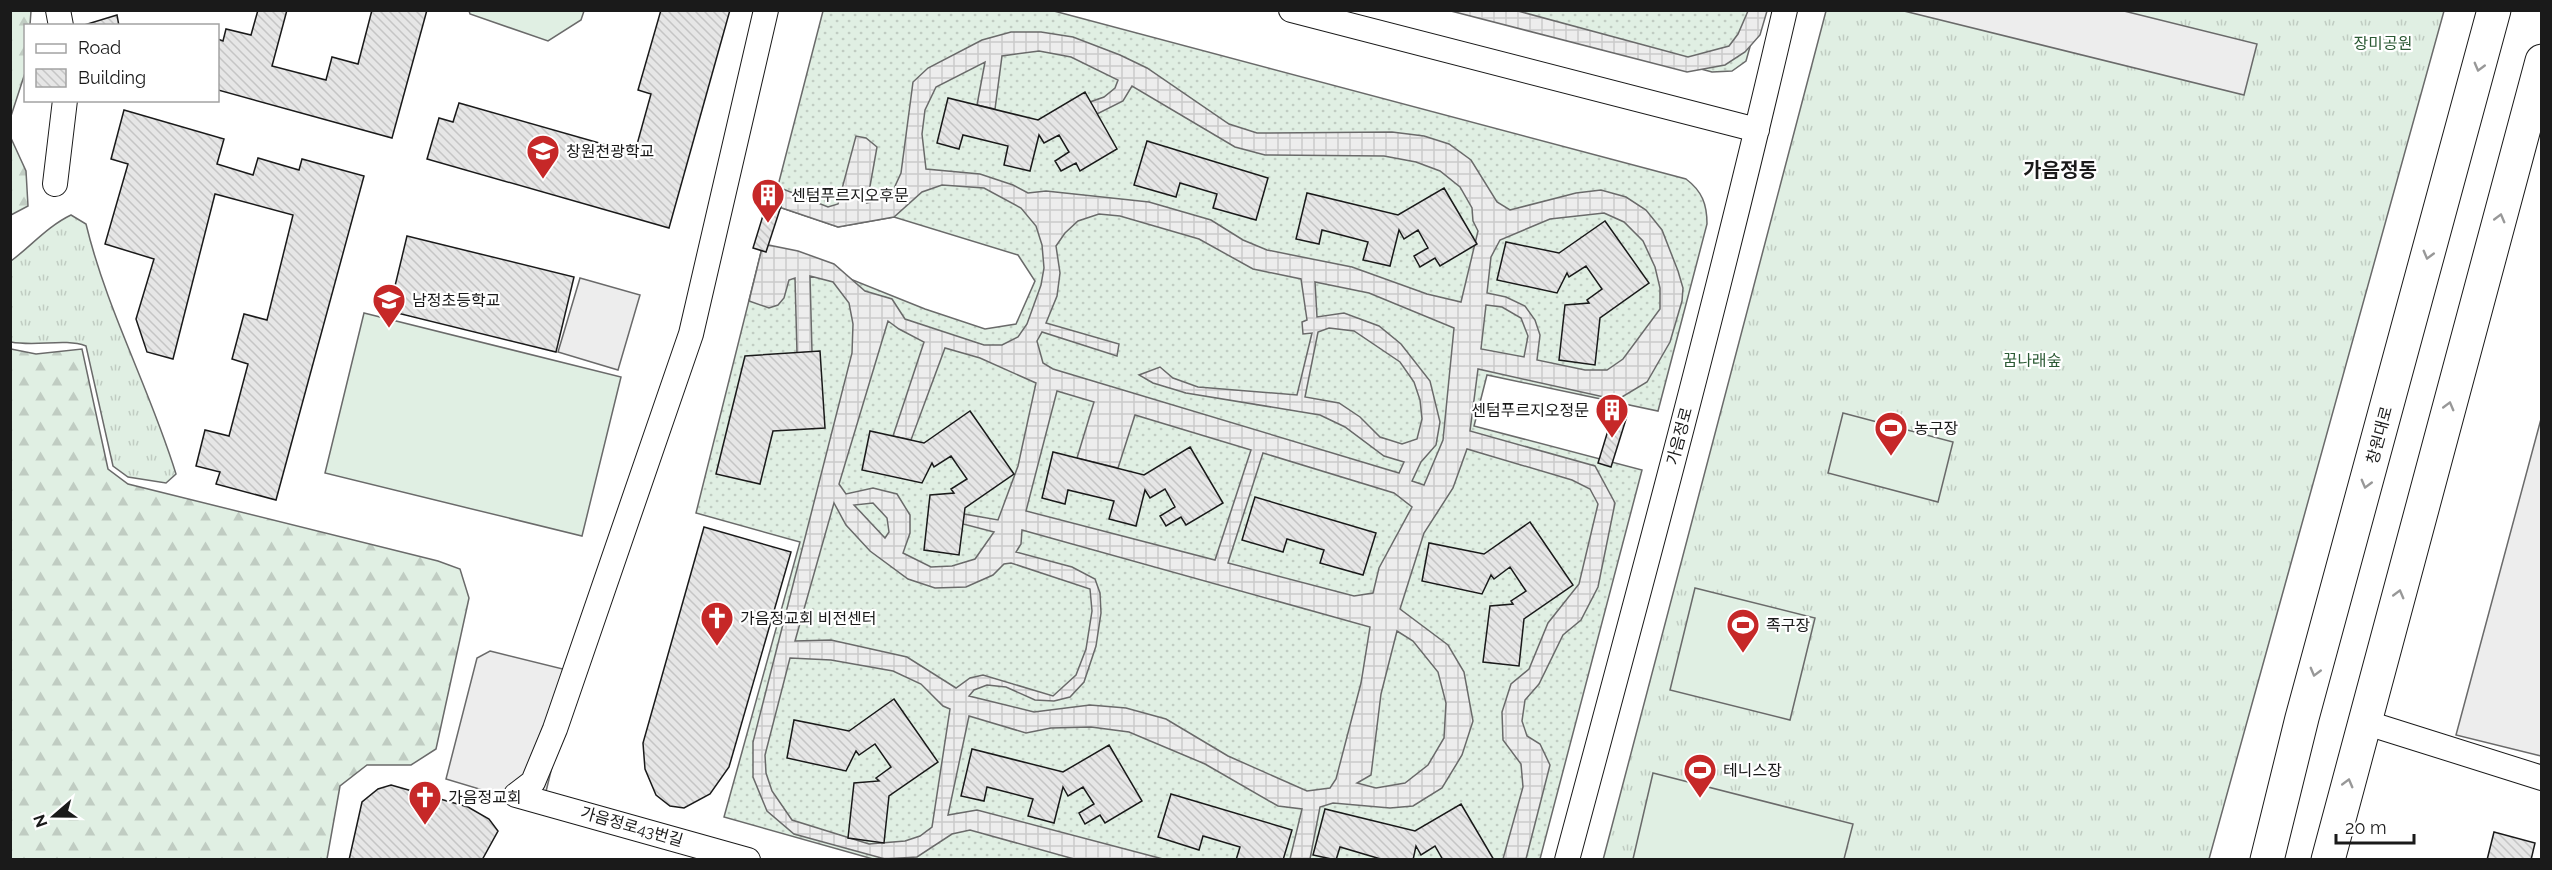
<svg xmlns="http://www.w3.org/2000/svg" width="2552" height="870" viewBox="0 0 2552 870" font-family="Raleway,'Noto Sans KR',sans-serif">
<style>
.grass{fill:url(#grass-tufts);stroke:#6a6a6a;stroke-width:1.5}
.forest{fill:url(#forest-firs);stroke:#6a6a6a;stroke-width:1.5}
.garden{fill:url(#garden-dots);stroke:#6a6a6a;stroke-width:1.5}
.pitch{fill:#e0efe3;stroke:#6a6a6a;stroke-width:1.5}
.parking{fill:#ededed;stroke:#6a6a6a;stroke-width:1.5}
.plaza{fill:url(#plaza-grid);stroke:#6a6a6a;stroke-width:1.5;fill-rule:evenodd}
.building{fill:url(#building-back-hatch);stroke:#1a1a1a;stroke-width:1.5}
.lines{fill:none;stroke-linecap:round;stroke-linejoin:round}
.street-casing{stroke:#1a1a1a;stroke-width:26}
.primary-casing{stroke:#1a1a1a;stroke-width:35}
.street{stroke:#fff;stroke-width:24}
.primary{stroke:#fff;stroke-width:33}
.oneway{stroke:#989898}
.labels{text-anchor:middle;stroke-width:4.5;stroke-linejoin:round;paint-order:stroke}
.park-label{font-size:16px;fill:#2b5a34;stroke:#fff}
.poi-label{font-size:16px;fill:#1a1a1a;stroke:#fff;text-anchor:start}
.street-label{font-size:16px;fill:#1a1a1a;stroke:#fff}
.quarter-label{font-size:20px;font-weight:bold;fill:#1a1a1a;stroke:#fff}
</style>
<defs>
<pattern id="grass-tufts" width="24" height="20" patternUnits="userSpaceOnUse" patternTransform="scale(1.5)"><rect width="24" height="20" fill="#e0efe3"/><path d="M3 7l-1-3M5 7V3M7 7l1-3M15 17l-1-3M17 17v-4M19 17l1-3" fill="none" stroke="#c0ccc2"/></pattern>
<pattern id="forest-firs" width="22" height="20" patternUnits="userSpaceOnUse" patternTransform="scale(1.5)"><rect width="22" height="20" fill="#e0efe3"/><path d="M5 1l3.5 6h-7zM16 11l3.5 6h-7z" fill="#c0ccc2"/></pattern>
<pattern id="garden-dots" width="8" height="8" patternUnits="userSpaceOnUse" patternTransform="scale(1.5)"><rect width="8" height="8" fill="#e0efe3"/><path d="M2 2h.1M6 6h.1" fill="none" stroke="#c0ccc2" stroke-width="1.8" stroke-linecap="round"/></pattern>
<pattern id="plaza-grid" width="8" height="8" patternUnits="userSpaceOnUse" patternTransform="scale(1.5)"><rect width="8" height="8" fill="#ededed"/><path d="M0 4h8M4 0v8" fill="none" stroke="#cbcbcb"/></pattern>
<pattern id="building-back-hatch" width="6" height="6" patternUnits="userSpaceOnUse" patternTransform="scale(1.5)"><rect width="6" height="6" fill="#e6e6e6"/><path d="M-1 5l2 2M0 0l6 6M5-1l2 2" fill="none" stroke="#c5c5c5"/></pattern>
</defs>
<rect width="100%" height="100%" fill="#fff"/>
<path class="grass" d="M1826,11h618l-235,848 -606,1z
M71,215l15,9c21,87 64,165 90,250l-10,9 -38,-6 -15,-11 -27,-120c-22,-8 -49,1 -75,-4v-81c20,-15 37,-35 60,-46z"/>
<path class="forest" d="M11,10l20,1 -1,14 -4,1 -1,47 -14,43z
M10,136l16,35 2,35 -17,9z
M11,349l25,5 46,-5 26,120 20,15 310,77 22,8 9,29 -33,151 -25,16h-44l-27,21 -13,73h-316z"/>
<path class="garden" d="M823,11h231l632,168c16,12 21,25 21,45l-49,187 -171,-36 -13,51 168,44 -102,389h-667l-149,-42 76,-275 -104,-29 67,-269 162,65 60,20 31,-5 19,-43 -17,-26 -124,-38 -56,10 -65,-22z
M1486,11h274l-14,50 -14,10 -20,1z"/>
<path class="pitch" d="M469,11v-1l115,1 -3,9 -33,21 -78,-27z
M364,313l257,64 -39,159 -257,-63z
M1843,413l110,29 -15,60 -110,-29z
M1695,588l120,30 -25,102 -120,-30z
M1653,773l200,51 -9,35h-211z"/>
<path class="parking" d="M1904,11h220l133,33 -13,51z
M580,278l60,17 -22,75 -60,-18z
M2541,419l1,337h-1l-85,-21z
M490,651l85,21 -33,136 -96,-29 31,-121z"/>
<path class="plaza" d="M1451,11h67l170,46 41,-11 9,-12 10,-23h19l-7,24 -15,17 -20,13 -38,7z
M1011,32h30l32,5 47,18 27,13 82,56 28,9 135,-1 32,4 25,8 22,16 26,42 13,8 66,-17 25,-3 25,7 20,13 16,20 16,41 5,17 -1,13 -12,41 -23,40 -25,15h-18l-126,-28 -8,62 125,35 20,37 -17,84 -17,33 -18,15 -24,49 -14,16 -3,21 5,15 13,8 10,21 -24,94h-23l20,-72 -2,-23 -18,-24 -1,-28 9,-28 18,-15 19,-46 31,-39 19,-80 -8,-15 -18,-9 -105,-31 -14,39 -29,45 -24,76 48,36 16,27 9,49 -11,34 -20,33 -29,18 -23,2 -57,-5 -13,4 -10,52h-20l12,-50 -24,-3 -73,-42 -76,-32 -38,-5 -40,1 -25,5 -57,-17 -21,99 29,-5 186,49h-89l-104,-29 -18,4 -35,23 -32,2 -91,-25 -27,-23 -14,-34v-35l99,-389 1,-29 -4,-21 -16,-21 -23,-6 2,76 -15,1 -2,-75 -6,2 -5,18 -6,7 -9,3 -20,-7 14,-57 35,7 36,13 31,27 27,8 13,20 79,26h18l16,-8 9,-13 14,-39 3,-17 -2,-23 -6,-19 -15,-18 -37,-20 -42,-3 -20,7 -28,25 -56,10 -65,-22 5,-18 50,20 10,-3 18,-68 10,2 11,9 -10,56 23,-6 11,-24 12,-91 15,-14 54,-28zM1039,51l32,6 47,23 -3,8 -11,9 -14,5 7,12 26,-13 9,-15 103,61 30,8 119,1 32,6 24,9 20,16 12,21 1,13 5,10 -17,71 -34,-8 -75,-27 -85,-17 -24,-10 -32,-20 -62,-18 -103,-11 -18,2 -15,-8 -33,-11 -54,-5 -4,-35 3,-24 11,-23 49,-25 -8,43 18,4 7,-53zM1604,213l20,9 19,19 12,26 5,21v21l-37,50 -16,11h-22l-48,-10 3,-25 -5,-15 -10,-14 -19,-9 -19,-4 4,-36 9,-17 50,-21zM1099,214l21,2 79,23 54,30 48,10 6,41 -5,2 1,12 9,-1 -15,62 -99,-8 -25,-9 -13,-11 -21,8 14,8 33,10 134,22 25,12 39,29 20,6 -5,11 -346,-104 -10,-6 -6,-22 5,-9 75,24 2,-12 -73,-21 11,-27 3,-23 -4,-27 9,-13 13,-12zM1315,282l54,11 85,35 -11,112 -19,45 -12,-4 9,-19 15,-17 4,-23 -10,-41 -29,-37 -22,-18 -35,-13 -27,4zM1486,305l16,2 19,11 7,18 -4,21 -43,-8zM888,321l11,8 25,13 -31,94 18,4 34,-92 35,10 56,25 -18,83 -20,54 -34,-6 -1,10 31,8 -19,27 -23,7 -21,1 -28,-14 7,-20v-18l-13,-21 -24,-6 -27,6 -7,-10zM1329,328l25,3 46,31 14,20 6,18 2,19 -5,20 -15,5 -22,-7 -20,-20 -21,-14 -34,-6 13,-65zM1057,391l37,11 -17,56 41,10 17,-53 116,35 -36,110 -189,-49zM1263,453l131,40 18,14 -33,61 -6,25 -19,3 -126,-33zM834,503l12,22 24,26 38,28 27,9 31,-1 27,-12 11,-11 7,-1 79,26 2,22 -6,38 -10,26 -23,21 -70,-21 -13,3 -14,10 -49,-31 -76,-17 -36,1zM873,503l14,15 2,14 -4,6 -31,-33zM1022,530l348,97 -9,56 -25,96 -6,9 -23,3 -79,-35 -62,-37 -40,-11 -36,-3 -56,7 -65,-16 5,-6 13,-5 19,2 29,13 19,1 16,-4 14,-15 12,-36 5,-33 -1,-20 -5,-14 -23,-12 -56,-15 5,-8zM1397,631l16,10 25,31 8,31 -2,35 -16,27 -23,18 -29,5 -19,-5 14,-8 10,-81zM790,658l41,2 62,11 28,13 22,22 7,3 -18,118 -12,9 -15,5 -36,3 -77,-24 -20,-29 -6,-18 -1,-18z"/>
<path class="building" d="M258,10h29l-15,56 54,14 6,-23 26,7 14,-54h55l-35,128 -174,-48v-51l5,2 3,-12 25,6z
M661,10h69l-61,218 -242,-69 12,-41 14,4 6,-19 193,55 1,-4 -17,-6 15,-54 -13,-4z
M117,15l2,11h-35v-1z
M1085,92l32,57 -37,22 -4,-8 -15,8 -6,-10 14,-9 -10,-17 -15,8 -5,-8 -9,36 -26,-6 4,-19 -45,-11 -4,14 -22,-6 11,-45 90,22z
M124,110l100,29 -7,25 36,11 5,-17 41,12 3,-11 62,17 -88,324 -60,-16 4,-12 -24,-6 9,-36 24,6 19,-72 -16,-5 12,-45 23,6 26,-105 -78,-21 -42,165 -26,-7 -11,-33 18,-60 -49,-15 23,-80 -17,-5z
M1147,141l121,37 -12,42 -43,-12 4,-14 -37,-11 -4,14 -42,-12z
M1444,188l33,56 -37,22 -5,-8 -15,9 -6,-11 14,-8 -10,-18 -14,9 -5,-9 -9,36 -27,-6 5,-18 -46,-12 -3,14 -23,-5 11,-46 91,22z
M769,196l14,4 -17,52 -13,-4z
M1605,221l44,62 -49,35 -5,47 -36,-5 6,-55 24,-2 -2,-3 15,-11 -16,-23 -17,11 -2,-4 -10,20 -60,-13 9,-38 53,11z
M407,236l167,41 -18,75 -167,-41z
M820,351l5,77 -52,3 -13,53 -44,-10 29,-118z
M970,411l44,63 -49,34 -6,47 -35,-5 6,-55 24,-2 -3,-4 16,-10 -16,-23 -17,11 -2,-4 -10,20 -60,-13 8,-39 54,12z
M1614,411l13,5 -16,51 -13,-4z
M1190,447l33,56 -37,22 -5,-8 -15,9 -6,-10 15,-9 -10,-18 -15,9 -5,-8 -9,36 -27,-7 5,-18 -46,-11 -3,14 -23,-6 11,-46 91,23z
M1255,497l121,36 -13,42 -43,-12 4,-13 -37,-11 -4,13 -41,-12z
M1530,522l43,63 -49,34 -5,47 -36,-4 7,-56 23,-2 -2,-3 15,-10 -16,-24 -16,12 -3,-4 -9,19 -60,-13 7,-38 55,11z
M704,527l87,25 -62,215 -19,27 -26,14 -14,-2 -14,-11 -11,-26 -2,-26z
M894,699l44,63 -49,34 -5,47 -36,-5 6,-55 25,-2 -3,-3 15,-11 -16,-23 -16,11 -3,-4 -10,20 -59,-13 7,-38 55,11z
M1109,745l33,56 -37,22 -5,-8 -15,9 -6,-11 15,-9 -11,-17 -15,9 -5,-9 -9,36 -26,-7 5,-17 -46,-12 -3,14 -23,-5 11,-47 91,23z
M391,785l77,22 21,12 9,12 -16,29h-133l13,-58 16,-13z
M1171,794l121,36 -9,30h-47l4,-13 -37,-11 -4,14 -41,-13z
M1461,804l33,56h-51l-8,-14 -14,9 -5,-9 -3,14h-29l-44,-13 -4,13 -23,-5 12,-46 90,22z
M2494,832l41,11 -4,17h-44z"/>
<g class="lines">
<g class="street-casing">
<path id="street" d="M58,10l3,16
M1291,10l466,120
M55,184l10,-84
M2364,722l178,56
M516,795l17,-13 22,-53 136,-395 75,-324
M516,795l232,65
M1567,860c76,-283 152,-565 218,-850"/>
</g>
<g class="primary-casing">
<path id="primary" d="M2267,860l35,-142 192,-708
M2328,860l214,-799"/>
</g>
<use href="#street" class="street"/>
<use href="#primary" class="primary"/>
</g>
<defs><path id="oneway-chevron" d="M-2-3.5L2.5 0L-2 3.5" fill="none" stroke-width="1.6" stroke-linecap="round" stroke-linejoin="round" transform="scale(1.5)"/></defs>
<g class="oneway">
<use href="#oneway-chevron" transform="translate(2479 67) rotate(105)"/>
<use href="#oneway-chevron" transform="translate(2500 218) rotate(-75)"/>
<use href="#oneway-chevron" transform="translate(2428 255) rotate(105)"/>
<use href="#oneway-chevron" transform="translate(2449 406) rotate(-75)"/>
<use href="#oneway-chevron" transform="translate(2366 484) rotate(105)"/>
<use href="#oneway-chevron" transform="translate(2399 594) rotate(-75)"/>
<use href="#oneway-chevron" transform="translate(2315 672) rotate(105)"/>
<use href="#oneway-chevron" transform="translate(2348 783) rotate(-75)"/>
</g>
<defs>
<g id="school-pin" transform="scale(1.725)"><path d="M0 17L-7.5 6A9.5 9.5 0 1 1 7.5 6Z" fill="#c62828" stroke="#fff"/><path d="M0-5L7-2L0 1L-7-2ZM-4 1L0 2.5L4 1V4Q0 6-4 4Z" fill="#fff"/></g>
<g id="building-pin" transform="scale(1.725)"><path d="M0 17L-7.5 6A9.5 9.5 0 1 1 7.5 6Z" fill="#c62828" stroke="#fff"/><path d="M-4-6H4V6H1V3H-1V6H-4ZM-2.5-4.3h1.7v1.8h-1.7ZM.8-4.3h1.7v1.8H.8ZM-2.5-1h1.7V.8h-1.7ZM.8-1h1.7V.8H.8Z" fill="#fff"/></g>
<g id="stadium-pin" transform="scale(1.725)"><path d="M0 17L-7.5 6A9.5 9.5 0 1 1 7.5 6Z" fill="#c62828" stroke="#fff"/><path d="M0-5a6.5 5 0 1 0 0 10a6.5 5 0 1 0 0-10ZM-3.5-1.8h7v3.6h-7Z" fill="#fff"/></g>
<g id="church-pin" transform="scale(1.725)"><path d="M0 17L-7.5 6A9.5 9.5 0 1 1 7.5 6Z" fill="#c62828" stroke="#fff"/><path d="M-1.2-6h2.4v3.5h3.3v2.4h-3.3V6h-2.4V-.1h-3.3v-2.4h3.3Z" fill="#fff"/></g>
</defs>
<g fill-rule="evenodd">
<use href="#school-pin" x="543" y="151"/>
<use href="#building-pin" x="768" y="195"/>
<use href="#school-pin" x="389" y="300"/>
<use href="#building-pin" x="1612" y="410"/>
<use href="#stadium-pin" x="1891" y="428"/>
<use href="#church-pin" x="717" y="618"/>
<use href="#stadium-pin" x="1743" y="625"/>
<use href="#stadium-pin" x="1700" y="770"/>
<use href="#church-pin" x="425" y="797"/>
</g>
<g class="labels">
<g class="park-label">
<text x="2383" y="49">장미공원</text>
<text x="2032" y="366">꿈나래숲</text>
</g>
<g class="poi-label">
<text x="566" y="157">창원천광학교</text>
<text x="791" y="201">센텀푸르지오후문</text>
<text x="412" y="306">남정초등학교</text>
<text x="1589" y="416" text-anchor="end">센텀푸르지오정문</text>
<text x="1914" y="434">농구장</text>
<text x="740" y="624">가음정교회 비전센터</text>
<text x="1766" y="631">족구장</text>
<text x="1723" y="776">테니스장</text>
<text x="448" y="803">가음정교회</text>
</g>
<g class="street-label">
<text transform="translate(2379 435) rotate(-75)" y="6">창원대로</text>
<text transform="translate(1679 436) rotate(-75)" y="6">가음정로</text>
<text transform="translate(632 826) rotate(16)" y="6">가음정로43번길</text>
</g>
<g class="quarter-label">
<text x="2060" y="177">가음정동</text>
</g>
</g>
<rect width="2552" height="870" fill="none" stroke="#1a1a1a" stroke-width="24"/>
<rect x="24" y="24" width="195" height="78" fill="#ffffff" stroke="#a3a3a3" stroke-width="1.5"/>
<rect x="36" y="44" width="30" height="9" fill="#ffffff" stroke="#a3a3a3" stroke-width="1.5"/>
<text x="78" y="54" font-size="18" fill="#1a1a1a">Road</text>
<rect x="36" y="69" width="30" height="18" fill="url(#building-back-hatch)" stroke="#a3a3a3" stroke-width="1.5"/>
<text x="78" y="84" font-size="18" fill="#1a1a1a">Building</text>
<g transform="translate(54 816) rotate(250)" stroke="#ffffff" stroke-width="4.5" paint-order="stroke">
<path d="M0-4.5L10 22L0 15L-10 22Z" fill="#1a1a1a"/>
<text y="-9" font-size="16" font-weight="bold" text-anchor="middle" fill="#1a1a1a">N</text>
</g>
<path d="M2336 834v9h78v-9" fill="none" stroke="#1a1a1a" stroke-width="3"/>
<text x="2345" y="834" font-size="18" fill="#1a1a1a" stroke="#ffffff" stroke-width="4.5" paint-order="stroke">20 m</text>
</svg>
